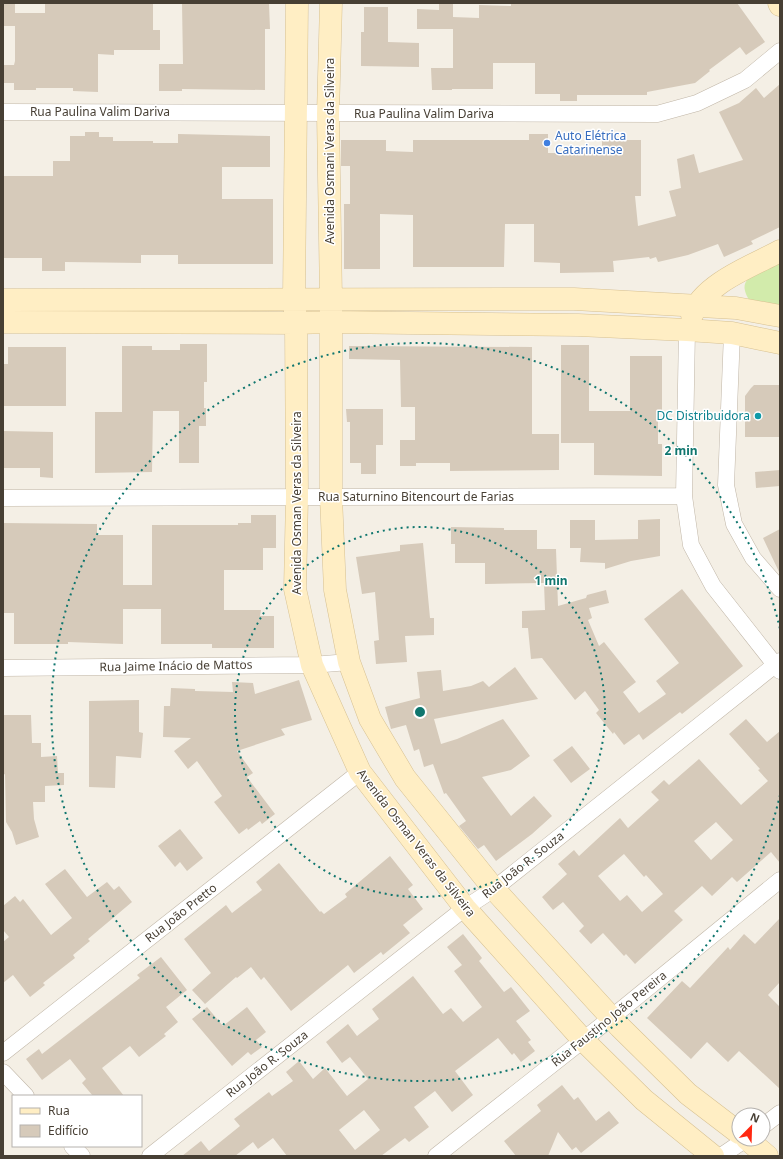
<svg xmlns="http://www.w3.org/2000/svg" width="783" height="1159" viewBox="0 0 783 1159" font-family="'Noto Sans',sans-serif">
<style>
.green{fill:#d2ebab}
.building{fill:#d6caba;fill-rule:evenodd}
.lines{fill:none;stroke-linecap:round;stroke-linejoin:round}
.street-casing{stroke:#c0b6a7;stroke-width:17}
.secondary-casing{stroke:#d7c192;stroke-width:23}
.street{stroke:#fff;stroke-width:16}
.secondary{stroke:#ffeec4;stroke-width:22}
.ring{fill:none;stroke:#0f766e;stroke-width:2;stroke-dasharray:2 4}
.shop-dot{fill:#3f7fe0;stroke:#fff;stroke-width:1.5}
.culture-dot{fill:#0f9aa8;stroke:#fff;stroke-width:1.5}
.labels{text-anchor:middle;stroke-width:3;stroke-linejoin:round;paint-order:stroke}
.street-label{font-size:12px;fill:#473f34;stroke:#fff}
.shop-label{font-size:12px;fill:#366cbe;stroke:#fff;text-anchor:start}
.culture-label{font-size:12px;fill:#0d838f;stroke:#fff;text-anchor:end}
.centre{fill:#0f766e;stroke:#fff;stroke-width:2}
.ring-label{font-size:12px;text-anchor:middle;font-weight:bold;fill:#0f766e;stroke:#fff;stroke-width:3;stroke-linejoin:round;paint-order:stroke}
</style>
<rect width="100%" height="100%" fill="#f4efe5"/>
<path class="green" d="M780,260v48l-29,-5c-11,-17 -8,-23 9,-32 7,-4 13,-7 20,-11z"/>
<path class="building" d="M3,3h12v10h30v-10h108v27h7v20h-46v5l-16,-1v38l-25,-1v-3h-37v2h-22v-7h-11v-18h11l1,-4v-35h-12z
M182,3l87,1 1,25h-5v61l-83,-1v2h-23v-27h24z
M439,3h14v14l26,1v-13l32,1v-3h226l28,39 -19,13 -6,-8 -31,23 1,1 -15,12 -48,9v3h-70v6h-17v-7h-25v-31h-42v26h-41v1h-20l-1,-22h22v-39h-36v-20l22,1z
M364,7h24v35l31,1v24l-58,-1v-34h3z
M780,84v143l-29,14 2,3 -29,13 -6,-13 -30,11 -30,7 -2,-5 -6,2 -1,-2 -36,4 1,11 -54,1v-10l-26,-1v-38h-29l-1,43h-91v-52l-33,-1v55h-36v-65h6v-38h-9v-26h45v11l27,1v-12h116v-6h19v19h54v-13h39v56h-6l3,30 38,-10 -7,-25 12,-3 -4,-29 17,-5 5,19 44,-13 -24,-48 20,-9 17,-15 8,10z
M85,132h14v5h14v4h40v2h25v-9l92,2v31h-48v32h51v65h-95v-9h-37v8l-76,-1v9h-23v-13h-39v-82h50v-15h17v-25h15z
M180,344h27v38h-3v26h2v18h-7v37h-20v-52h-26l-1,61 -57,1v-61h27v-66h30v4h28z
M561,345h28v66h41v-55h32v54h-4v34h4v32l-68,-1v-32h-33z
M349,346l183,1v87h27v36l-109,1v-8h-34v3h-16v-26h15v-33h-14l-1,-47 -51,-1z
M8,347h58v59h-63v-42h5z
M754,385h26v52h-35v-41l6,-8z
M346,409h37v36h-7v29h-15v-11h-11v-41h-3z
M3,431l50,1v46l-13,-1v-9h-37z
M780,470v16l-24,2 -1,-16z
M251,515h25v33h-13v22h-39v40h37l-1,6h14v32h-62v-4h-51v-35h-38v35l-55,-2v2h-54v-31h-11v-90l94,1v11h26v50h29v-60h86v-2h13z
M660,519v37l-29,5 -26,8v-6l-25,-1 1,-14h-11v-28h25v20l43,-1v-19z
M451,527l53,1v2h33v19h19l2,57 28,-8 1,-3 19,-5 3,13 -20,5 3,10 -4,2 11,26 5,-4 32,40 -13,10 16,21 27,-19 -10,-13 23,-18 -35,-44 38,-30 61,77 -61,48 -2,-2 -37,28 -4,-6 -15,11 -10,-13 -1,2 -17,-21 3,-3 -14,-19 -10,9 -33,-42 -11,1 -3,-31h-6v-17l23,-1 -1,-27 -59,1v-21h-30v-19h-4z
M780,529v45l-17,-36z
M423,543l7,75h4v17l-29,1 2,26 -31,2 -2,-23 5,-1 -4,-48 -13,2 -6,-37 44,-6v-6z
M515,667l23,32 -104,20 7,25 16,-5 46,-20 27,37 -19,14 -29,7 29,39 23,-20 18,20 -20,18 -36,27 -12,-16 -6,4 -19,-23 7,-5 -20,-28 -2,1 -11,-30 -9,3 -5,-18 -5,2 -8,-26 -15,4 -6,-22 35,-9 -3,-26 24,-2 2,21 28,-5 12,-5 6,6z
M299,680l13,40 -31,9 4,6 -48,16 16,22 -6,4 28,37 -13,10 -2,-3 -12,9 -1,-2 -8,6 -25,-32 8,-6 -25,-35 -9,8 -14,-18 17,-13 -28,-1 1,-31h6l1,-18 24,1v2l38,1 -1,-10 21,1 2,11z
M139,700v32l4,1 -2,25 -25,-2 -1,32 -26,-1v-86z
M3,715h28l1,28h9v14l16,-1 1,17h6v12l-19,1v16h-12l1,17 5,18 -23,8 -4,-13 -6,-10 -1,-48 -2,1z
M746,719l21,23 13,-11v132l-9,-11 -34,30 -5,-5 -20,19 -10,-10 -28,25 9,9 -48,44 -9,-10 -2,2 -21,-23 -12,11 -12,-13 5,-5 -21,-24 -10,8 -11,-13 25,-23 -9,-10 16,-14 5,6 41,-38 8,10 31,-28 -8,-8 13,-12 5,5 30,-26 42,46 27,-24 -10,-11 2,-1 -31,-35zM716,822l17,18 -22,20 -17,-19zM624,854l20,23 2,-2 17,19 -21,18 -15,-17 -7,6 -22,-25z
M572,746l18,23 -19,14 -18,-23z
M180,829l23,29 -16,13 -7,-9 -5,5 -17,-21z
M390,856l23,29 -5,4 15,20 -20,16 7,8 -27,22 -2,-3 -27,21 -6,-8 -57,46 -27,-34 -3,3 -10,-13 -14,11 -1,-1 -31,27 -13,-14 19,-17 -27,-34 42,-34 6,8 30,-23 -6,-8 23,-19 41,49 1,-1 3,3 23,-17 -2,-3z
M65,869l22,28 20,-15 7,8 5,-4 13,16 -44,37 2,2 -17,14 2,3 -32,25 2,2 -15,12 -17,-22 -10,8v-41l6,-5 -6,-7v-24l12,-10 5,6 3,-3 28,36 21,-17 -27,-34z
M780,918v64l-12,13 12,12v82l-41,-38 -11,11 -21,-20 -16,17 -44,-41 35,-37 8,7 38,-41 2,3 14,-16 11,10z
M463,934l19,24 -3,3 25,31 7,-5 19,24 -14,10 15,19 -3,2 7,9 -14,11 -7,-9 -2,2 -14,-17 -43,33 18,24 -21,17 -17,-21 -21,16 15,20 -20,15 -4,-4 -24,18h-94l-14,-18 -15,11 -5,-7 -18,14h-53l19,-15 8,10 31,-25 -6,-7 35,-27 3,4 21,-15 -7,-9 13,-11 14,18 12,-11 22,28 21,-17 -18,-22 -8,6 -16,-21 22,-18 9,12 22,-17 -7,-10 41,-33 30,38 8,-6 12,14 19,-15 -28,-36 8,-6 -15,-18zM364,1110l16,20 -25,20 -16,-20z
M161,957l26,33 -21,17 12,15 -14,12 2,2 -27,21 -9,-11 -28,22 22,28h-31l-11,-13 4,-4 -16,-20 -28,21 -16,-21 13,-10 3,5 98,-76 -3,-3z
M207,1007l16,19 24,-19 19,25 -10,8 6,7 -11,8 -3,-3 -16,14 -40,-47z
M562,1085l12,15 4,-3 18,24 13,-10 10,12 -38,30 -5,-6 -4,3 -14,-18 -10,24h-32l-12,-15 37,-30 -4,-6z"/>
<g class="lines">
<g class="street-casing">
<path id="street" d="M3,112l654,2 40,-11 48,-23 35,-29
M687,330l-3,166 7,49 22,41 67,85
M732,333l-6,152 8,39 19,34 27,31
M3,498l681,-2
M3,668l309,-3 37,-3
M3,1053l357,-281
M3,1072l23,24
M763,1126l17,-13
M72,1146l10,10
M150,1156l315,-248 29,-19 286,-228
M436,1156l175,-138 169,-138
M721,1156l25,-17"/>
</g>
<g class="secondary-casing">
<path id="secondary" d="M297,3l-3,295 2,25 1,174 -2,92 17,76 48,107 105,136 118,132 61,60 69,56
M331,3l-3,111 3,185v198l4,93 14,72 21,57 35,59 89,111 126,138 68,67 51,39
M779,3l1,2
M3,300l571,-1 162,9 44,8
M692,315c11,-31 60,-49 88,-64
M3,322l293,1 34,-1 248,3 109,5 45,3 48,10
M747,1139l20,17"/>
</g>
<use href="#street" class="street"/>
<use href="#secondary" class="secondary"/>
</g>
<g class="ring">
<circle cx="420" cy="712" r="185"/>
<path d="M780 795A369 369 0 1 1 780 629"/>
</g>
<circle class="shop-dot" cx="547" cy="143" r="4"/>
<circle class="culture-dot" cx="758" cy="416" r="4"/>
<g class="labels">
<g class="street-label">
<text x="100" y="116">Rua Paulina Valim Dariva</text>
<text x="424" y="118">Rua Paulina Valim Dariva</text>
<text transform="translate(330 151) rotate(-90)" y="4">Avenida Osmani Veras da Silveira</text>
<text x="416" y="501">Rua Saturnino Bitencourt de Farias</text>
<text transform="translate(297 503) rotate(-90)" y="4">Avenida Osman Veras da Silveira</text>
<text transform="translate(176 666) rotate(-1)" y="4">Rua Jaime Inácio de Mattos</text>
<text transform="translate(416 843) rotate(52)" y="4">Avenida Osman Veras da Silveira</text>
<text transform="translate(523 865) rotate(-38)" y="4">Rua João R. Souza</text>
<text transform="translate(181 913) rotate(-38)" y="4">Rua João Pretto</text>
<text transform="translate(609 1019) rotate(-39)" y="4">Rua Faustino João Pereira</text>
<text transform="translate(267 1064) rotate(-38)" y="4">Rua João R. Souza</text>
</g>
<g class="shop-label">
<text x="555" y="140">Auto Elétrica<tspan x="555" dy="14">Catarinense</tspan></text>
</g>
<g class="culture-label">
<text x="750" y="420">DC Distribuidora</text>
</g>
</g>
<circle cx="420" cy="712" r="6" class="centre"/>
<g class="ring-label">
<text x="681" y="455">2 min</text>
<text x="551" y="585">1 min</text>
</g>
<rect width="783" height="1159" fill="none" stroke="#473f34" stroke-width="8"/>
<rect x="12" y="1095" width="130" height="52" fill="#ffffff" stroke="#b5b2ae"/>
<rect x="20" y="1108" width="20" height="6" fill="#ffeec4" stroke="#b5b2ae"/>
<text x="48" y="1115" font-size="12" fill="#473f34">Rua</text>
<rect x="20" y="1125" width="20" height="12" fill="#d6caba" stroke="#b5b2ae"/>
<text x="48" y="1135" font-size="12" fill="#473f34">Edifício</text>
<g transform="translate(751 1127) rotate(23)"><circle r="19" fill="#ffffff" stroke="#b5b2ae"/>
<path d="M0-3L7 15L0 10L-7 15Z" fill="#ff2811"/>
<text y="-6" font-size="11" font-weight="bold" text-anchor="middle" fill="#473f34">N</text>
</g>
</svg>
